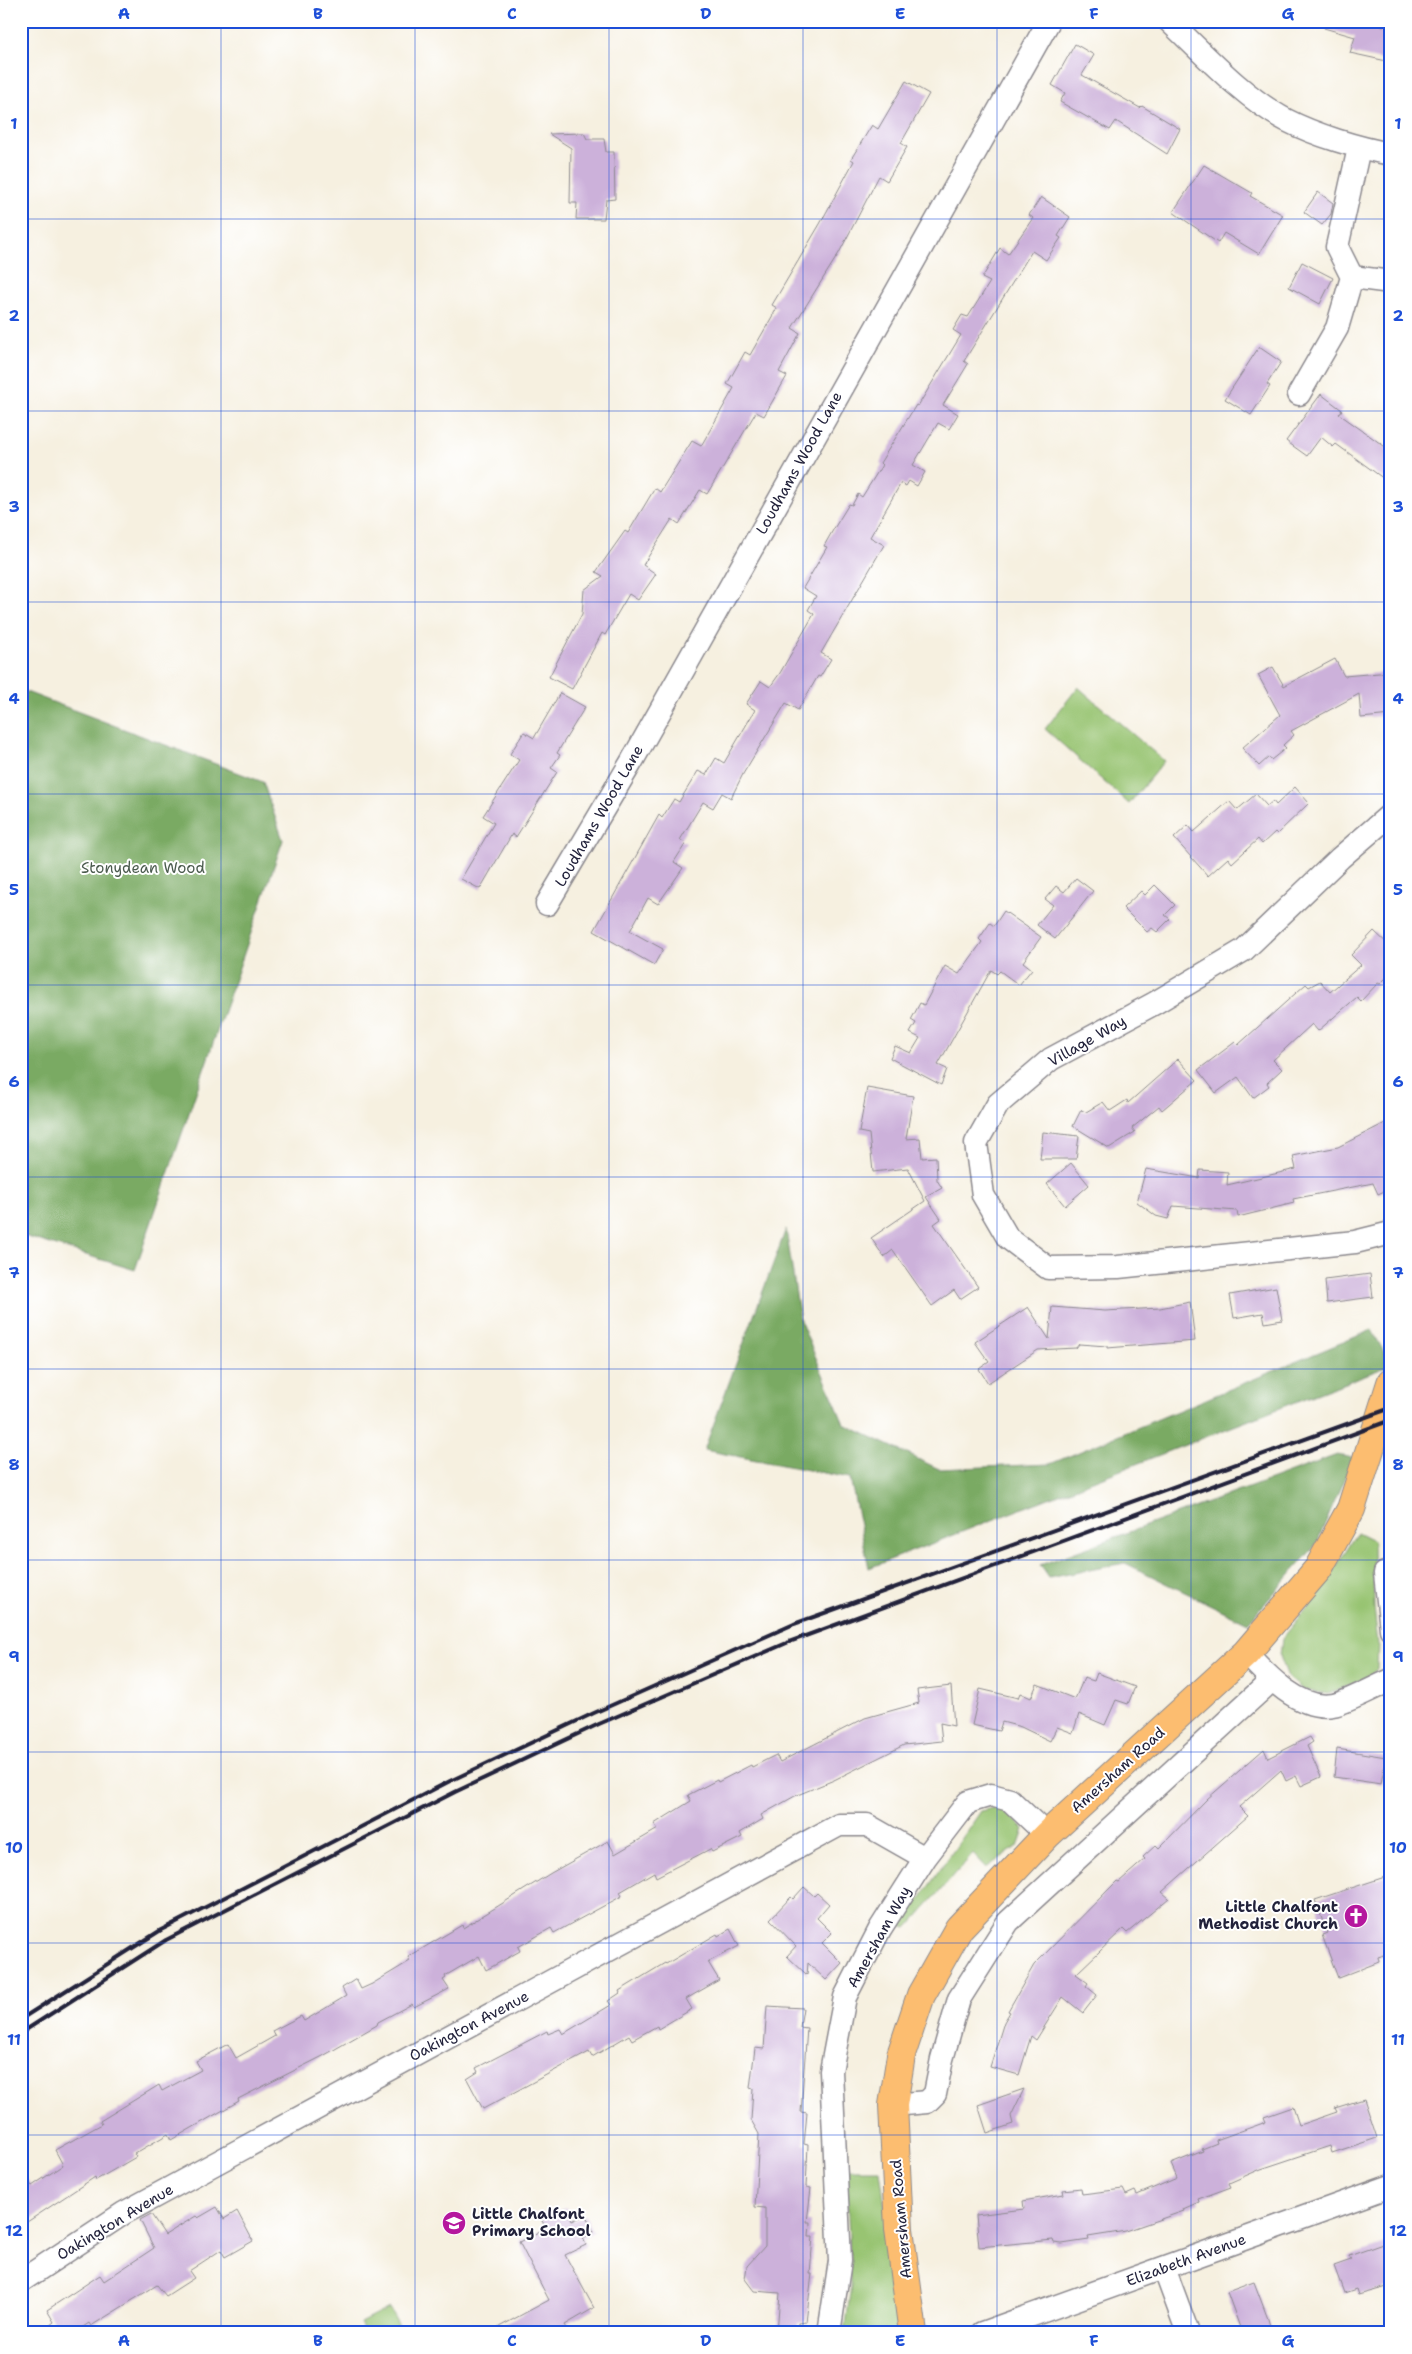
<svg xmlns="http://www.w3.org/2000/svg" width="1412" height="2354" viewBox="0 0 1412 2354" font-family="'Shantell Sans',sans-serif">
<style>
.green{fill:#98c472;stroke:#5d7356}
.forest{fill:#7aaa64;stroke:#4e6650}
.building{fill:#ccb1da}
.lines{fill:none;stroke-linecap:round;stroke-linejoin:round}
.minor-casing{stroke:#8c898e;stroke-width:25}
.major-casing{stroke:#8c898e;stroke-width:30}
.minor{stroke:#fff;stroke-width:22}
.major{stroke:#fcbd6f;stroke-width:28}
.rail{stroke:#22223b;stroke-width:4}
.grid{fill:none;stroke:#1d4ed8;stroke-width:1;stroke-opacity:0.55}
.labels{text-anchor:middle;stroke-width:4;stroke-linejoin:round;paint-order:stroke}
.street-label{font-size:15px;fill:#22223b;stroke:#fff}
.park-label{font-size:15px;fill:#4b5b4e;stroke:#fff}
.poi-label{font-size:15px;font-weight:bold;fill:#22223b;stroke:#fff;text-anchor:end}
.neatline{fill:none;stroke:#1d4ed8;stroke-width:2}
.grid-label{font-size:16px;text-anchor:middle;font-weight:bold;fill:#1d4ed8}
</style>
<rect width="100%" height="100%" fill="#fff"/>
<filter id="ink" filterUnits="userSpaceOnUse"><feTurbulence type="fractalNoise" baseFrequency=".02" numOctaves="2"/><feDisplacementMap in="SourceGraphic" scale="10" xChannelSelector="R" yChannelSelector="G"/><feConvolveMatrix kernelMatrix="1 2 1 2 8 2 1 2 1" color-interpolation-filters="sRGB"/></filter>
<filter id="wash" filterUnits="userSpaceOnUse"><feTurbulence type="fractalNoise" baseFrequency=".0096" numOctaves="4" result="noise"/><feDisplacementMap in="SourceGraphic" scale="20" xChannelSelector="R" yChannelSelector="G"/><feGaussianBlur stdDeviation="1.12" result="paint"/><feColorMatrix in="noise" values="0 0 0 0 0 0 0 0 0 0 0 0 0 0 0 0 0 1.4 0 .05"/><feComposite in="paint" operator="in"/></filter>
<g filter="url(#wash)">
<rect width="100%" height="100%" fill="#f6f0e0"/>
<path class="green" d="M1078,687l86,74 -35,43 -84,-75z
M1357,1533l16,8 1,66 4,37 -1,25 -9,9 -40,16 -25,-4 -15,-13 -8,-21 2,-17 35,-43z
M1001,1806l23,23 -6,17 -32,22 -13,-14 -66,74 -6,-2 80,-115z
M846,2170h34l22,163h-57l6,-49z
M389,2308l14,25h-69l10,-3 20,1 -4,-8z"/>
<path class="forest" d="M21,690l242,92 20,58 -148,430 -114,-35z
M786,1229l14,91 44,104 95,45 111,-5 322,-134 19,35 -522,203 -19,-90 -146,-28z
M1337,1455l16,3 -37,87 -68,78 -123,-60 -76,15 -9,-13z"/>
<g id="blocks">
<path class="building" d="M1325,21h24l42,6v35l-41,-9 5,-16 -31,-9z
M1075,44l19,11 -12,20 58,33 2,-2 38,23 -13,25 -51,-33 -6,9 -50,-28 5,-9 -13,-8z
M906,81l23,13 -28,49 6,4 -20,34 -8,-5 -40,77 -47,75 8,5 -21,39 8,4 -23,40 -8,-4 -49,82 -7,-4 -21,34 -7,-5 -29,46 13,9 -18,26 -9,-6 -24,41 -3,-2 -30,56 -23,-12 33,-63 2,-24 19,-14 -7,-4 29,-41 3,2 27,-45 5,4 32,-51 9,5 33,-58 -7,-4 18,-32 5,3 27,-47 -5,-3 48,-81 34,-63 -3,-2 21,-34 6,4z
M584,133l3,6h17l2,13h8l1,47 -9,1 -2,19h-28l1,-16h-7l1,-55 -22,-14z
M1204,165l48,28 -2,3 33,19 -24,39 -35,-21 -6,10 -45,-31z
M1318,192l15,11 -2,11 -9,11 -18,-13z
M1041,197l29,20 -12,19 3,2 -15,22 -14,-9 -68,110 4,3 -25,41 15,9 -9,15 -11,-6 -25,42 12,7 -8,14 -8,-5 -3,5 -5,-3 -31,54 14,8 -63,108 10,6 -11,18 -2,-1 -20,34 -12,-7 -43,71 -12,24 -9,-5 -9,15 -10,-6 -23,38 6,3 -12,19 9,6 -25,36 -10,-6 -18,33 33,18 -9,16 -60,-34 65,-116 3,3 12,-19 5,3 19,-31 8,4 10,-17 8,5 31,-53 -9,-6 15,-23 9,6 10,-14 34,-59 -6,-4 8,-14 -13,-8 24,-41 -3,-1 9,-16 16,-26 3,1 6,-11 4,3 20,-32 -2,-2 36,-58 2,1 43,-71 -8,-5 9,-15 6,2 22,-35 -8,-4 18,-30 8,6 25,-36 -4,-3z
M1302,262l31,16 -13,26 -31,-17z
M1259,347l22,15 -14,22 3,2 -19,29 -26,-16z
M1321,394l21,16 -3,4 52,37v33l-55,-40 -3,3 -12,-10 -14,19 -21,-15z
M1335,659l9,17 47,-4v43l-30,3 -2,-24 -68,37 3,4 -11,10 3,3 -15,12 -2,-3 -10,9 -17,-18 38,-33 -22,-40 15,-8 11,19z
M560,693l25,14 -28,46 3,2 -9,13 6,4 -41,65 -4,-3 -32,55 -19,-10 33,-56 -11,-7 36,-56 -9,-6 14,-22 10,6z
M1295,787l14,16 -32,31 -2,-2 -13,12 -4,-5 -26,24 -4,-5 -20,18 -34,-38 14,-13 6,7 35,-31 8,9 19,-16 11,12 6,-5 3,4z
M1076,878l17,13 -38,48 -18,-14 16,-20 -8,-6 11,-13 8,6z
M1155,885l20,20 -10,10 5,4 -13,13 -5,-4 -5,4 -24,-24 18,-17 4,4z
M1004,911l37,26 -18,25 9,7 -13,16 -19,-14 -3,3 -6,-4 -53,95 9,4 -6,16 -51,-27 5,-12 16,7 9,-15 -10,-5 6,-10 -5,-3 9,-17 4,2 21,-39 14,8 23,-32 -3,-3 11,-16 4,3z
M1374,931l17,16v26l-11,11 -2,-1 -17,18 -4,-4 -39,34 -6,-7 -39,36 9,9 -15,14 2,3 -16,12 -15,-21 -22,16 -18,-23 37,-28 3,3 68,-61 3,3 11,-6 10,11 31,-27 -10,-10z
M1178,1059l19,21 -35,30 -3,-4 -27,22 3,4 -26,16 -36,-22 8,-16 5,2 17,-10 7,9 17,-11 1,3z
M867,1088l46,8 -7,43 14,-1 2,20 14,-1 1,23 5,8 -16,9 15,22 -7,5 44,63 -18,12 -6,-9 -22,16 -39,-56 -9,7 -13,-19 54,-37 -17,-33 -35,4 -4,-38 -10,-2z
M1391,1120v68l-13,6 -5,-11 -80,16 1,4 -56,14 -1,-6 -64,-5 -5,13 -12,-3 -19,-14 9,-33 53,9 1,-8 28,2 -1,13 69,-16 -3,-13 45,-9z
M1043,1132l36,4 -3,23h-36z
M1071,1163l18,22 -24,21 -18,-22z
M1370,1274l3,23 -46,6 -2,-23z
M1276,1287l6,33 -17,3 -2,-10 -29,5 -4,-23z
M1190,1302l5,39 -88,7v-2l-28,-2 -3,4 -38,2 -50,33 -9,-14 10,-7 -14,-20 53,-35 21,32 3,-32 53,4 55,-3z
M1097,1673l38,14 -7,17 -12,-4 -11,25 -26,-11 -6,19 -16,-6 -7,14 -29,-14 -19,-5 -3,9 -27,-6 8,-36 38,9 2,-5 11,5 6,-14 38,15 9,-21 10,3z
M951,1686l3,40 -14,-3 2,18 -38,4 -70,35 -39,16 -34,19 2,4 -23,14 2,4 -30,15 -2,-3 -54,28 -2,-5 -34,20 2,4 -68,37 -3,-5 -33,19 2,4 -34,19 -7,-14 -34,20 1,2 -3,2 6,9 -35,18 -2,-3 -34,18 -1,3 -54,31 -85,43 1,2 -68,39 -3,-6 -34,20 2,3 -40,23 -1,-3 -74,49v-54l11,14 31,-21 -8,-15 47,-26 -2,-3 59,-36 3,6 39,-21 -5,-9 32,-17 8,14 39,-22 -3,-5 29,-15 3,5 42,-25 -4,-8 14,-9 5,10 11,-5 38,-23 -2,-4 54,-32 1,3 88,-55 57,-32 7,13 43,-25 -4,-5 37,-23 -3,-6 29,-15 1,2 33,-17 1,2 24,-12 4,7 85,-44 54,-15 -2,-13z
M1310,1737l3,5 -6,4 14,31 -20,9 -5,-10 -10,5 -5,-11 -42,37 9,9 -86,76 7,6 -42,35 -4,-4 -47,45 12,9 -2,3 11,9 -14,18 -20,-16 -27,43 -5,-4 -12,39 -29,-8 14,-45 6,-10 -2,-1 26,-46 83,-84 2,1 26,-23 -2,-2 13,-12 3,3 48,-49 57,-50 4,9z
M1337,1749l49,8 -5,27 -47,-7z
M1391,1875v78l-13,4 1,5 -41,16 -16,-43 5,-2 -12,-33z
M804,1887l10,9 3,-3 12,11 -12,14 15,15 -10,10 20,20 -16,17 -18,-17 -1,12 -20,-19 9,-10 -26,-27 21,-22 2,2z
M730,1929l9,17 -31,16 11,18 -33,19 6,10 -34,20 -1,-3 -25,14 -3,-5 -37,22 -3,-5 -106,57 -16,-30 11,-7 -2,-4 71,-37 1,3 12,-5 3,5 48,-29 -3,-4 12,-8 -1,-2 46,-28 1,1 51,-30 1,2z
M767,2006l36,2 -3,19 7,1 -6,84 6,1 -3,31 4,1 -2,42 5,1 -4,34h3l-1,14h4l-3,38h2l-6,48 -8,1 -1,10h-20l3,-40 -26,-2 -9,-12 2,-13 18,-20v-38l-10,-1 4,-73 -8,-14 2,-31 -3,-1 5,-40 9,1z
M1024,2089l-13,27 2,8 -26,9 -9,-28z
M1364,2099l13,39 -45,15 -2,-7 -69,23 -32,14 2,4 -33,12 1,3 -16,7 1,2 -58,20 -38,6 1,3 -27,4 -8,-1 -1,-3 -74,7 -3,-32 48,-6 -1,-8 41,-7 -1,-4 18,-2 1,6 41,-5 3,6 9,-4 2,4 40,-17 -6,-14 32,-13 -1,-2 15,-6 -1,-3 50,-18 -2,-5 29,-10 6,18 38,-13 -2,-4z
M217,2207l7,12 13,-8 16,30 -28,16 -4,-7 -32,21 5,7 -28,18 -9,-11 -66,41 -2,-3 -15,10h-34l14,-11 -7,-12 53,-35 4,6 50,-33 -14,-28 11,-6 14,21 31,-19 2,2z
M566,2208l6,13 13,-6 9,17 -11,6 3,7 -21,10 29,53 -29,17 5,8h-82l61,-33 -30,-58 27,-14 -5,-9z
M1391,2241v45l-33,9 -2,-6 -12,4 -10,-27 17,-6 -2,-4z
M1254,2282l14,37 4,14h-30l-15,-41z"/>
</g>
</g>
<g filter="url(#ink)">
<use href="#blocks" fill-opacity="0" stroke="#8c898e" stroke-width="1"/>
<g class="lines">
<g class="minor-casing">
<path id="minor" d="M1169,21c35,33 74,76 117,99 29,15 72,28 105,34
M1359,148l-22,99 15,30 39,5
M1299,394l38,-66 15,-51
M1391,814l-51,44 -96,92 -89,53 -104,56 -53,45 -22,39 7,52 25,43 40,30 70,-1 237,-25 36,-9
M547,904l85,-143 417,-740
M1391,1572l-6,1 6,56
M1246,1653c21,23 54,58 87,52 13,-2 44,-19 58,-25
M893,2105l34,-3 8,-8 7,-35 17,-60 49,-77 264,-242
M1164,2268l24,65
M21,2281l103,-68 715,-388h28l58,33
M829,2333l11,-72 -9,-190 14,-74 35,-68 45,-71 43,-56 23,-7 19,5 37,35
M982,2333l409,-147"/>
</g>
<g class="major-casing">
<path id="major" d="M913,2333l-14,-104 -6,-124 8,-50 20,-60 38,-67 88,-93 199,-182 72,-84 33,-60 40,-126"/>
</g>
<use href="#minor" class="minor"/>
<use href="#major" class="major"/>
<path class="rail" d="M21,2019l140,-89 289,-149 144,-68 200,-89 597,-216
M21,2033l145,-93 289,-148 144,-68 190,-82 602,-222"/>
</g>
</g>
<path class="grid" d="M221,21v2312M415,21v2312M609,21v2312M803,21v2312M997,21v2312M1191,21v2312M21,219h1370M21,411h1370M21,602h1370M21,794h1370M21,985h1370M21,1177h1370M21,1369h1370M21,1560h1370M21,1752h1370M21,1943h1370M21,2135h1370"/>
<defs>
<g id="church-disc" transform="scale(1.25)"><circle r="9.5" fill="#b5179e" stroke="#fff"/><path d="M-1.2-6h2.4v3.5h3.3v2.4h-3.3V6h-2.4V-.1h-3.3v-2.4h3.3Z" fill="#fff"/></g>
<g id="school-disc" transform="scale(1.25)"><circle r="9.5" fill="#b5179e" stroke="#fff"/><path d="M0-5L7-2L0 1L-7-2ZM-4 1L0 2.5L4 1V4Q0 6-4 4Z" fill="#fff"/></g>
</defs>
<g fill-rule="evenodd">
<use href="#church-disc" x="1356" y="1916"/>
<use href="#school-disc" x="454" y="2223"/>
</g>
<g class="labels">
<g class="street-label">
<text transform="translate(799 463) rotate(-61)" y="5">Loudhams Wood Lane</text>
<text transform="translate(599 816) rotate(-60)" y="5">Loudhams Wood Lane</text>
<text transform="translate(1087 1041) rotate(-30)" y="5">Village Way</text>
<text transform="translate(1118 1770) rotate(-42)" y="5">Amersham Road</text>
<text transform="translate(879 1937) rotate(-61)" y="5">Amersham Way</text>
<text transform="translate(469 2026) rotate(-28)" y="5">Oakington Avenue</text>
<text transform="translate(901 2219) rotate(-95)" y="5">Amersham Road</text>
<text transform="translate(115 2222) rotate(-31)" y="5">Oakington Avenue</text>
<text transform="translate(1186 2260) rotate(-20)" y="5">Elizabeth Avenue</text>
</g>
<g class="park-label">
<text x="143" y="873">Stonydean Wood</text>
</g>
<g class="poi-label">
<text x="1338" y="1912">Little Chalfont<tspan x="1338" dy="17">Methodist Church</tspan></text>
<text x="472" y="2219" text-anchor="start">Little Chalfont<tspan x="472" dy="17">Primary School</tspan></text>
</g>
</g>
<rect width="1412" height="2354" fill="none" stroke="#fff" stroke-width="55"/>
<rect x="28" y="28" width="1356" height="2298" class="neatline"/>
<g class="grid-label">
<text x="124" y="19">A</text>
<text x="318" y="19">B</text>
<text x="512" y="19">C</text>
<text x="706" y="19">D</text>
<text x="900" y="19">E</text>
<text x="1094" y="19">F</text>
<text x="1288" y="19">G</text>
<text x="14" y="129">1</text>
<text x="1398" y="129">1</text>
<text x="14" y="321">2</text>
<text x="1398" y="321">2</text>
<text x="14" y="512">3</text>
<text x="1398" y="512">3</text>
<text x="14" y="704">4</text>
<text x="1398" y="704">4</text>
<text x="14" y="895">5</text>
<text x="1398" y="895">5</text>
<text x="14" y="1087">6</text>
<text x="1398" y="1087">6</text>
<text x="14" y="1278">7</text>
<text x="1398" y="1278">7</text>
<text x="14" y="1470">8</text>
<text x="1398" y="1470">8</text>
<text x="14" y="1662">9</text>
<text x="1398" y="1662">9</text>
<text x="14" y="1853">10</text>
<text x="1398" y="1853">10</text>
<text x="14" y="2045">11</text>
<text x="1398" y="2045">11</text>
<text x="14" y="2236">12</text>
<text x="1398" y="2236">12</text>
<text x="124" y="2346">A</text>
<text x="318" y="2346">B</text>
<text x="512" y="2346">C</text>
<text x="706" y="2346">D</text>
<text x="900" y="2346">E</text>
<text x="1094" y="2346">F</text>
<text x="1288" y="2346">G</text>
</g>
</svg>
